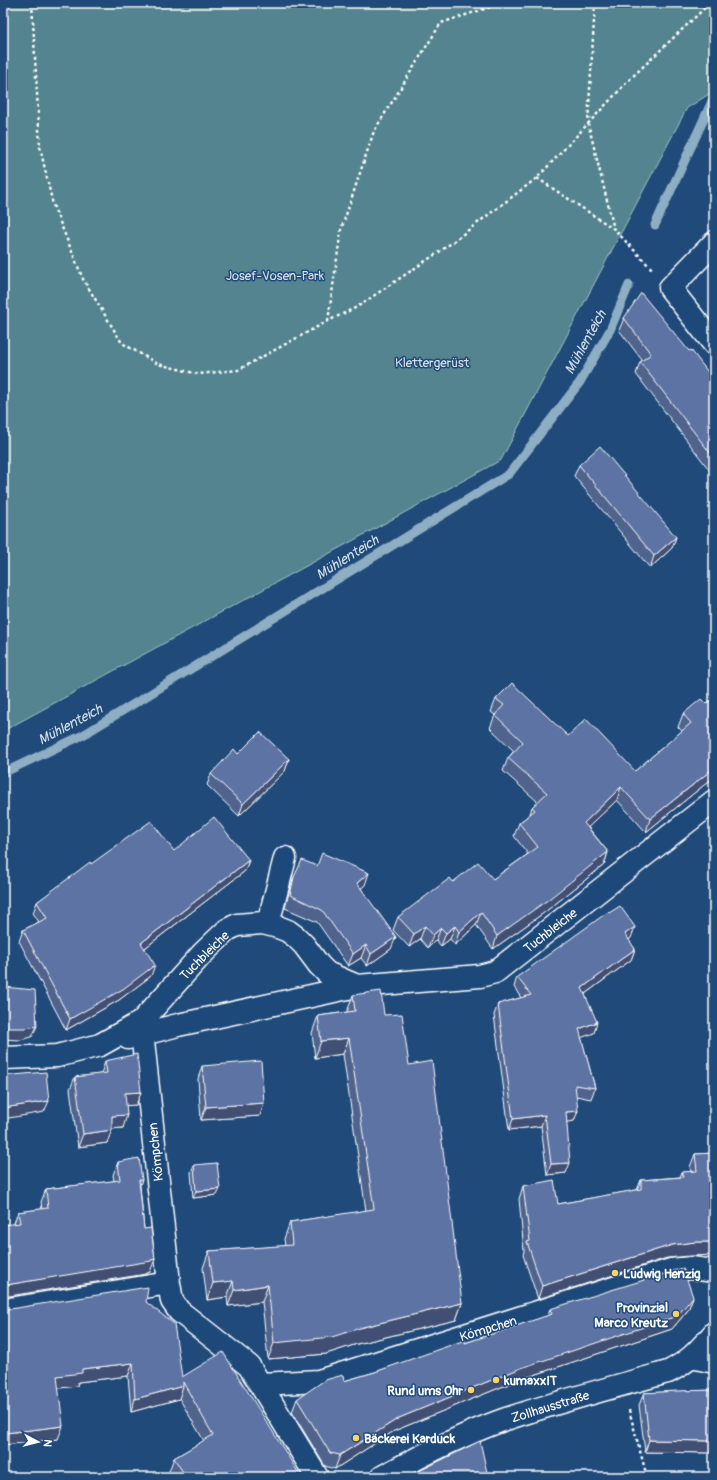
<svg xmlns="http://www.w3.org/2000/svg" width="717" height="1480" viewBox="0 0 717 1480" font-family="Pangolin,sans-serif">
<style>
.green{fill:#53848f;stroke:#a9c2c7}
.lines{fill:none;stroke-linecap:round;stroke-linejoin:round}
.stream{stroke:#8eafc3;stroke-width:9}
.minor-casing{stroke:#fff;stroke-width:25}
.path{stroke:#fff;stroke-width:2.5;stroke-dasharray:3 3;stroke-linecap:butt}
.minor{stroke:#1f4a7a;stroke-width:22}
.wall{fill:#50638d;stroke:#fff}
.shaded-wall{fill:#415073;stroke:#fff}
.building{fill:#5d73a4;stroke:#fff}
.poi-dot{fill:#ffd166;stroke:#1f4a7a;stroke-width:1.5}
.labels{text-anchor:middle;stroke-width:3;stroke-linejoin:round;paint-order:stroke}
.park-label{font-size:13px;fill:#d4e0e3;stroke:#1f4a7a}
.street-label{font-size:13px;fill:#fff;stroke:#1f4a7a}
.poi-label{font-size:13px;font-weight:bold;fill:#fff;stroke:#1f4a7a;text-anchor:start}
.water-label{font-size:14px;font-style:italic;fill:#d0dee6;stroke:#1f4a7a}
</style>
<rect width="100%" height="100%" fill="#1f4a7a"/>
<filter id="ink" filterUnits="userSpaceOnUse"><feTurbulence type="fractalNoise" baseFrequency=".025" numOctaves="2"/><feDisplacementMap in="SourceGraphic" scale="8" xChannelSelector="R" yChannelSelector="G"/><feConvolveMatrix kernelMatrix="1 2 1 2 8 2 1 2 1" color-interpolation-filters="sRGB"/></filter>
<g filter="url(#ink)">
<path class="green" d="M3,3h711v88l-27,17 -186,352 -498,271z"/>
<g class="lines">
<path class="stream" d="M655,225l59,-128
M3,773l80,-38 426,-261 71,-92 30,-52 19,-45"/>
<g class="minor-casing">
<path id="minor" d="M714,243l-44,45 44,56
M268,924l17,-66
M141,1022l28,261 3,18 7,10 70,55 68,111
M128,1038l50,-13 179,-39
M3,1058l54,-2 43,-11 41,-23 61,-68 25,-24 10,-5 26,-2 15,4 10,4 8,6 8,8 15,20 8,8 30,13 123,-10 15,-4 219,-171
M3,1310l166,-27
M692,1357l22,5
M261,1384l58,-3 352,-111 20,-2 23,3
M382,1477c38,-21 79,-42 121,-57 54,-18 110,-33 165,-48 22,-11 30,-21 46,-39"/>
</g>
<path class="path" d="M32,3l8,144 13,58 30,74 39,64 36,21 40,10 40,-4 90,-49 29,-14 85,-57 95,-72 92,-98 81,-77
M595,3l-7,120 26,106
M537,178l77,51 38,40
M328,321l13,-91 33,-99 67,-108 62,-20
M629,1410l18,67"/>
<use href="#minor" class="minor"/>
</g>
<path class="wall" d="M624,318l65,33 25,29v96l-78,-102 4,-12 2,-2 -23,-30z
M579,465l97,72 -4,11 -22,20 -76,-92z
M714,698v79l-68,55 -29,-32 -29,27 20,25 -4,13 -59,47 -52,37 -17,-24 -21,20 -5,-6 -9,7 -5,-6 -8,8 -8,-9 -11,8 -16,-17 5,-13 55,-35 40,-3 35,-25 -14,-18 5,-13 11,-9 2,-7 6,-5 -35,-31 5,-13 6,-7 -24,-23 5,-13 -4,-3 5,-13 72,37 67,35 47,-40 -4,-4 5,-13 23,-10z
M289,759l-4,12 -46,45 -32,-31 4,-11z
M174,851l75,9 -4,11 -100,77 6,28 -32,24 -53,30 -47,-89 4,-11 16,-8 -6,-9 4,-11 54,-38z
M294,877l71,8 -4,3 30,61 -24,17 -6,-8 -13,8 -31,-44 -32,-14 5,-19z
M631,938l-3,2 7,9 -4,11 -46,34 9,39 -13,4 14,51 -4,11 -15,-3 -2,25 -8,1v51l-19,2 -6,-49 -32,4 -15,-115 4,-11 23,-6 -7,-11 3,-10z
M353,995l31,20 25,50 53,238 -6,17 -99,24 -31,10 -58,5 -6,-57 -34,4 -1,-9 -20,3 -4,-32 6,-17 76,-5 -1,-7 6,-17 76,-11 -23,-157 -28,4 -3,-25 6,-17 29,-4z
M105,1061l36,31 -5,13h-10l-3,23 -11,1 -5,14 -29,4 -8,-58 5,-12 26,-3z
M202,1066l62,37 -4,13 -59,4 -3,-41z
M714,1153v102l-24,1 -23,2 -129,41 -15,-44 1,-4 -5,-52 4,-13 35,18 79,-14 4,-10 39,-3 2,-5h9l-1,-5 5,-13z
M118,1162l24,18 -2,5 4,44 6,43 -3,1 -1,1 -132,-51 4,-11 24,-3 -1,-7 5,-13 68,-8 -1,-6z
M194,1165l23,30 -24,3 -2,-26z
M693,1297l-5,13 -16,19 -156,52 -122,50 -59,38 -10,-3 -33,-54 5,-13 47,-18 31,-9 173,-56 2,-7z
M146,1302l36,75 119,100h-128l-4,-6 5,-13 30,-17 -25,-43v1l-48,13 -3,-36 -50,6 -1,4 -19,2v51l-55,6v-136h7z
M714,1390v63l-69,-1 -6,-47 5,-12z"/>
<path class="shaded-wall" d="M676,537l-4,11 -22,20 4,-12z
M289,759l-4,12 -46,45 4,-12z
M714,768v9l-68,55 4,-13z
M621,787l-4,13 -38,36 5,-13z
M608,852l-4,13 -59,47 -52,37 4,-13z
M249,860l-4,11 -108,83 4,-11z
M369,873l-4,12 -12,10 4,-12z
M481,912l-5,13 -21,20 4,-13z
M425,926l-5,13 -11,8 5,-13z
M455,926l-5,13 -9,7 5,-13z
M635,927l-4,11 -10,7 4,-11z
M441,928l-5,12 -8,8 5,-13z
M396,937l-5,12 -24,17 4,-12z
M366,945l-5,13 -13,8 5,-12z
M635,949l-4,11 -53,39 4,-11z
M155,965l-4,11 -32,24 -53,30 4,-11z
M597,1022l-3,11 -19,7 4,-11z
M37,1026l-5,11 -12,3 -17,-1v-11z
M349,1038l-6,16 -28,4 6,-17z
M141,1092l-5,13 -16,1 5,-13z
M49,1101l-5,11 -41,7v-11z
M264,1103l-4,13 -59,4 5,-13z
M578,1111l-4,10 -12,2 4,-11z
M127,1115l-4,13 -15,1 4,-13z
M545,1115l-4,11 -32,4 4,-11z
M112,1130l-5,13 -29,4 5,-13z
M570,1163l-4,10 -19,2 4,-11z
M220,1189l-3,6 -24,3 3,-7z
M695,1242h19v13l-24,1 -23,2 -129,41 4,-13 130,-41z
M155,1259l-5,13 -3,1 -1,1 -143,23v-11l3,-1z
M233,1281l-6,16 -20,3 6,-17z
M268,1285l-6,17 -34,4 6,-16z
M693,1297l-5,13 -16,19 -156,52 -122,50 -59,38 5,-14 59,-37z
M462,1303l-6,17 -99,24 -31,10 -58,5 6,-16 89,-16z
M133,1363l-5,13 -50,6 -1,4 -25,3 5,-13 25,-7z
M183,1386l-4,13 -48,13 4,-13z
M63,1426l-5,13 -55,6v-4l3,-8z
M649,1440l65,1v12l-69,-1z"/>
<path class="building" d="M641,293l48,58 2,-1 23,30v78l-74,-96 11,-8 -27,-36z
M600,446l76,91 -22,19 -75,-91z
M512,683l56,53 18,-17 49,52 56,-48 -8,-9 18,-15 5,5 8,-6v70l-64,51 -29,-32 -37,36 24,29 -59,47 -52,37 -16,-24 -22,20 -4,-6 -9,7 -5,-5 -8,7 -8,-9 -11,8 -16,-17 52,-39 3,4 25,-20 15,17 45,-32 -19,-24 16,-13 -3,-3 15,-14 -39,-35 15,-16 -28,-27 9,-10 -8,-6z
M260,732l29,27 -46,45 -32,-30 23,-25 4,5z
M214,817l35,43 -108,83 14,22 -32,24 -53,30 -47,-89 24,-12 -10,-16 53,-40 1,2 60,-43 23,30z
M322,853l47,20 -12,10 39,54 -25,17 -5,-9 -13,9 -31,-44 -32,-15 4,-18 8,-17 15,6z
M620,906l15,21 -10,7 10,15 -53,39 15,34 -18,7 16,59 -20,-3 3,26 -12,1 4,51 -19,1 -6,-49 -32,4 -15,-115 33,-9 -14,-18 91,-65 1,1z
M3,987l32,3 2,36 -12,2h-22z
M381,991l3,24 18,-1 7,51 23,-4 30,242 -99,24 -31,10 -58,6 -6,-58 -34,5 -1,-9 -20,2 -4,-32 83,-6 -2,-23 84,-13 -25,-171 -28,3 -3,-25 37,-5 -2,-16z
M137,1054l4,38 -16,1 2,22 -15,1v14l-29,4 -8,-57 32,-4 -2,-12z
M261,1061l3,42 -58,4 -4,-41z
M46,1072l3,29 -46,7v-32z
M714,1153v89h-19l-23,3 -130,41 -15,-44 3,-1 -7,-55 31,-6 4,24 83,-15v-9l42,-3 -1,-5 15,-1 -2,-17z
M139,1158l3,22h-3l5,49 7,-1 4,31 -4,1v1l-145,24 -3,1v-61l17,-2 -2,-11 30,-4 -2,-19 74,-9 -2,-18z
M217,1163l3,26 -24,2 -2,-26z
M683,1268l10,29 -16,19 -156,52 -122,50 -59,37 -10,-2 -33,-54 28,-19 18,-5 1,6 31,-9 90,-32v3l87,-29 -2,-5z
M148,1287l-2,15 28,22 8,53 41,-25 78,125h-115l-12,-19 39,-23 -30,-53v4l-48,13 -2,-36 -51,6v4l-25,3 6,50 -57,7 -3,-36v-88h7z
M714,1390v51l-65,-1 -5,-47 33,-2z
M480,1441l8,36h-81z"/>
</g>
<g class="poi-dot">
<circle cx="615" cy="1273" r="4"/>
<circle cx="676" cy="1314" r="4"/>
<circle cx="496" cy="1380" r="4"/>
<circle cx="471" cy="1390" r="4"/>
<circle cx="356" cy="1438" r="4"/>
</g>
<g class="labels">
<g class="park-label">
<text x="275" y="280">Josef-Vosen-Park</text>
<text x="432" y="367">Klettergerüst</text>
</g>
<g class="street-label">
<text transform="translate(550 930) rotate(-38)" y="5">Tuchbleiche</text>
<text transform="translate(204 955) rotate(-45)" y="5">Tuchbleiche</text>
<text transform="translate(155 1152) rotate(-96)" y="5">Kömpchen</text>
<text transform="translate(488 1328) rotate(-17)" y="5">Kömpchen</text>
<text transform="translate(550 1406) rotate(-17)" y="5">Zollhausstraße</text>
</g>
<g class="poi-label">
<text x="623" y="1278">Ludwig Henzig</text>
<text x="668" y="1312" text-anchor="end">Provinzial<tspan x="668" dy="15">Marco Kreutz</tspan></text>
<text x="504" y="1385">kumaxxIT</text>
<text x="463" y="1395" text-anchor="end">Rund ums Ohr</text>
<text x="364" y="1443">Bäckerei Karduck</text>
</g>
<g class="water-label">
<text transform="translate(585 342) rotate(-61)" y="5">Mühlenteich</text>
<text transform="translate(347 557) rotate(-32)" y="5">Mühlenteich</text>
<text transform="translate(70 724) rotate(-28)" y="5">Mühlenteich</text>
</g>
</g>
<rect width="717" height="1480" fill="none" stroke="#1f4a7a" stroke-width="16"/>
<rect x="8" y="8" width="701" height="1464" fill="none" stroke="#fff" stroke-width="1.5" filter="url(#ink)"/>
<g transform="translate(38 1442) rotate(97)" stroke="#1f4a7a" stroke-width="3" paint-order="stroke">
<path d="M0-3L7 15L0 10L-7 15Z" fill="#ffffff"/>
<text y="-6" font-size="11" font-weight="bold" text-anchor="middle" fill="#ffffff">N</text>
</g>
</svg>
